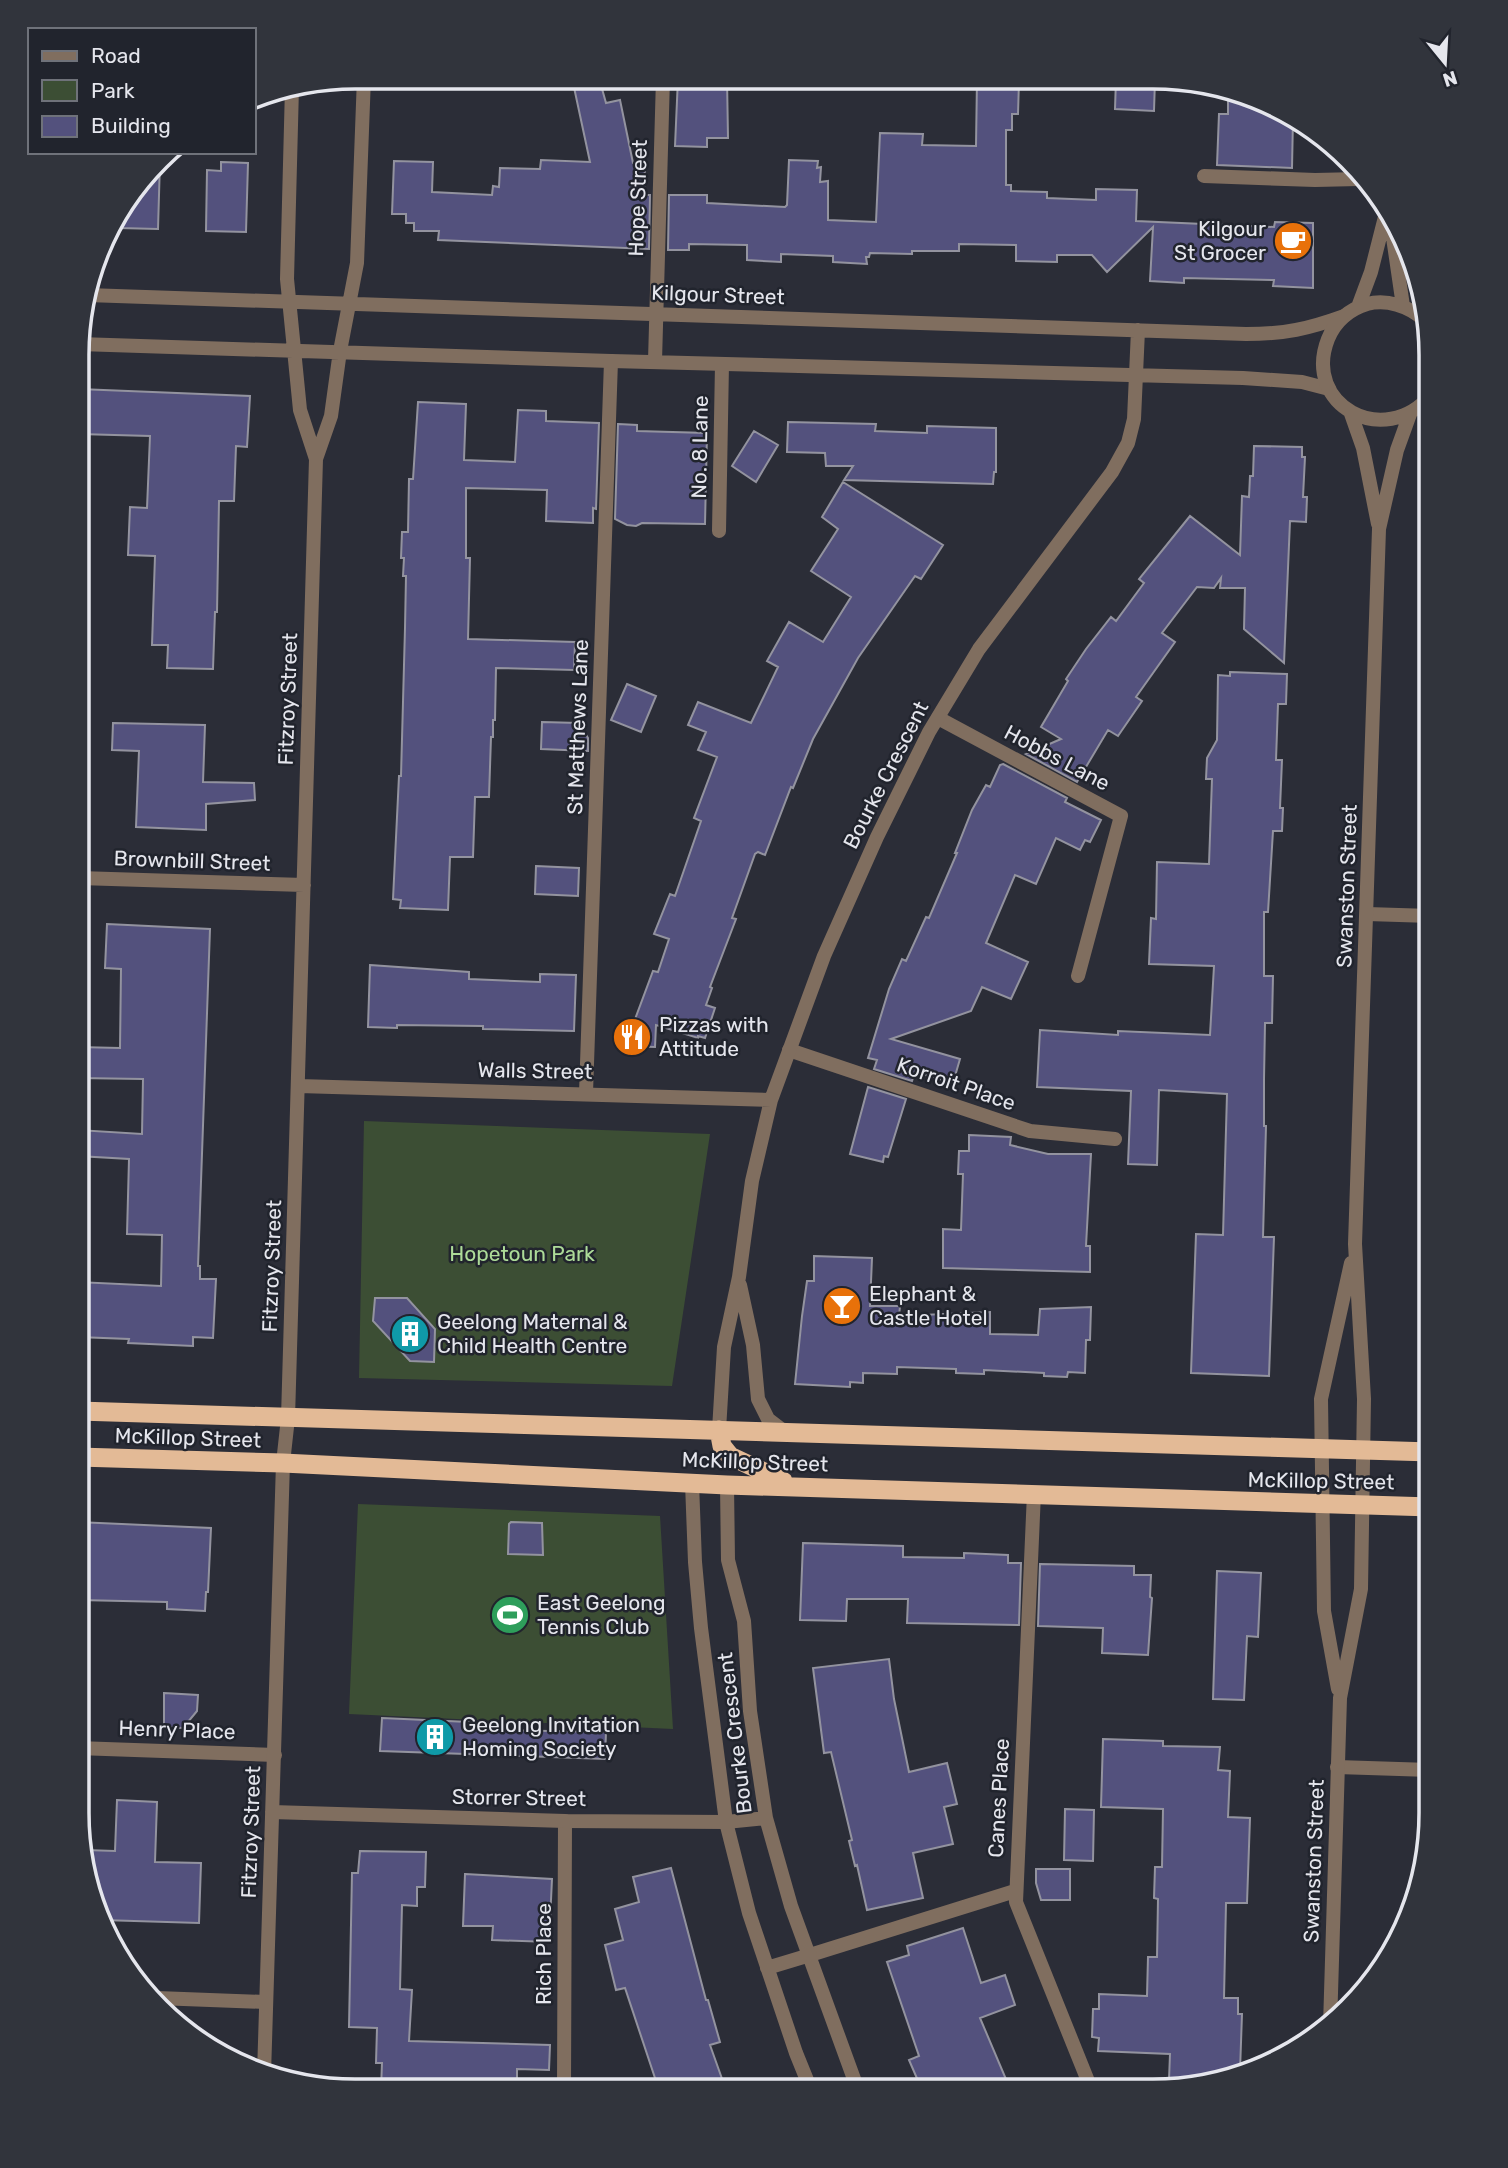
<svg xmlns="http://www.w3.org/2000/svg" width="1508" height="2168" viewBox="0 0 1508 2168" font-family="Rubik,sans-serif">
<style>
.green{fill:#3c4e34}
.building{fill:#53517d;stroke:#93939f;stroke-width:2}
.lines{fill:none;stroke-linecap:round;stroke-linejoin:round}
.service{stroke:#806e5f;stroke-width:14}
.minor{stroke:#806e5f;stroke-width:14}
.tertiary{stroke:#806e5f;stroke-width:14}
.trunk{stroke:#e3ba96;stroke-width:19}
.labels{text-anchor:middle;stroke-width:5;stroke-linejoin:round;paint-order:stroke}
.street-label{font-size:21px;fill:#e5e6ed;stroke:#21242d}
.poi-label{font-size:21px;fill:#e5e6ed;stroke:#21242d;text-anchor:start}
.park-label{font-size:21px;fill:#addb98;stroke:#21242d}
.rim{fill:none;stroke:#e5e6ed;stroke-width:3.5}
</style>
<rect width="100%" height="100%" fill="#2b2d37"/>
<path class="green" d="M364,1121l346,13 -38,252 -313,-8z
M358,1504l302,12 13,213 -324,-15z"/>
<path class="building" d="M572,78h27l7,25 14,-3 13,63h12l-1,32h6l-1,54 -211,-9 1,-9h-25v-8h-8v-9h-14l2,-53 39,1 -1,30 60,3 1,-9 6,1 1,-19 40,1 1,-9 49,2z
M678,78h49l1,60h-21v9l-32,-1z
M977,79l42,2 -1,33h-6v16h-6v55h5v6l36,1v6l49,2v-11l41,1 -1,31 138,6 1,-5 38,1v65l-40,-2 1,-6 -90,-2v5l-34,-2 3,-54 -46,45 -15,-17h-35v7l-41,-1v-16l-57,-1v7h-47v3l-42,-1 -1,4h-3l1,7 -34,-2v-6l-52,-2v8l-34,-2v-15l-58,-1v6h-21l1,-55h38v8l78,4 2,-2 2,-45 29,1 -1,7 4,-1 -1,15 8,-1v39l48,2 4,-89 43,1 -1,11 54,1z
M1116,79h39l-1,32 -39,-2z
M1228,90l31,8 34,20 -1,50 -75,-3 2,-51h9z
M160,161l-2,68 -39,-1v-18z
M221,162l27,1 -2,69 -40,-1 1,-61 14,1z
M79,389l171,7 -3,51 -11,-1 -2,55h-15l-2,111h-2l-2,57 -46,-1 1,-23h-16l3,-89 -27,-1 2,-48 17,1 3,-72 -71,-2z
M418,402l48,2 -2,56 51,2 3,-52 28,1v10l53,2 -3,86 -3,-1v15l-47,-2 1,-31 -81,-2v70h4l-2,81 107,3 -1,28 -78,-2 -1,52h-2v17h-2l-2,60h-14l-2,60h-23l-2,53 -48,-2 1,-8 -8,-1 6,-123h2l4,-148 1,-52h-3l1,-18h-3l1,-26h6l1,-53h4z
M788,422l88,2 -1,7 52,2v-7l69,2v44h-2l-1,12 -149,-4 9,-14h-27l-1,-13 -38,-1z
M618,424l19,1v6l70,2 -2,91 -63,-1 -6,3 -9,-1 -12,-6z
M754,431l24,14 -22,37 -24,-16z
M1254,446l48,1v10h3l-2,40h4l-1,25 -16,-1 -6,142 -40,-34 1,-41h-25l1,-10 -7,10 -17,-1 -35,46 13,9 -39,55 6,4 -24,35 -10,-6 -31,52 -51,-28 35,-15 -20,-12 27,-46 -2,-2 20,-30 25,-32 5,4 28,-38 -5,-4 51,-63 50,39 2,-59 7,1 1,-21h3z
M843,482l100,63 -22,34 -6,-3 -57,82 -45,81 -20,49 -2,-1 -26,68 -7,-3 -3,2 -23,64 4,1 -26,68 2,1 -6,17 9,3 -10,30 -7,-2v2l-42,-13 -1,22 -30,-1 28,-75 5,1 11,-33 -15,-5 16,-40 5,2 26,-75 -7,-3 23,-61 -19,-7 8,-18 -18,-7 10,-23 53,21 27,-56 -11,-6 22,-39 34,20 28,-45 -40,-26 27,-42 -16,-12z
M1230,672l57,2 -1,30h-8l-2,56h6l-2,48h3l-1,23h-9l-5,81h-4v64h9l-1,47h-7l-1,56v47h2l-3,111h11l-5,139 -78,-3 5,-139 27,1 4,-141 -68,-4 -2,75 -29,-1 3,-73 -94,-4 3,-57 78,5v-4l92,4 4,-69 -65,-2 2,-46 5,1 1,-57 52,2 3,-85h-6l1,-21 10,-18 1,-65 12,1z
M627,684l29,12 -15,36 -30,-12z
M542,722l37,1 9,15v13l-47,-2z
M113,723l92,2 -2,57 51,1 1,17 -49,4v26l-70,-3 3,-76 -27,-1z
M1003,764l64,34 -2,4 36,18 -11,22 -5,-2 -5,10 -24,-12 -20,46 -21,-9 -29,68 42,19 -17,37 -29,-12 -11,24 -80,28 69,20 -7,24 -38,-11 -3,9 -38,-12 3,-9 -9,-2 21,-69 13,-30 4,2 20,-44 3,1 28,-65h-2l17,-43 14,-25 4,2 10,-22z
M536,866l43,2 -1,28 -43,-2z
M107,924l103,5 -12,337h2v13h16l-3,59 -20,-1v9l-65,-3 1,-4 -51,-2v-55l83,4 1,-51 -35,-1 2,-75 -51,-3v-26l64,4 1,-55 -65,-1v-31l42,1 1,-79 -16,-1z
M370,965l99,7v7l71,3v-8l36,1 -2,56 -91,-2v-3l-86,-1v3l-29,-1z
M868,1087l38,12 -18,58 -4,-1 -1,6 -33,-8z
M969,1135l42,2 -1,8 38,9h43l-5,92h4v26l-147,-4v-39l18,1 2,-56h-5l1,-23h10z
M814,1256l58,2 -2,48h30l-1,10 91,-4v22l48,1 2,-26 51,-2 -1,33h-4l-1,33 -17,-1 -1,5 -23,-1v-3l-60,-3v4l-28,-1v-4l-59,-2v7l-34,-1v10l-13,-1v5l-55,-3 7,-68 5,-35h7z
M375,1298h32l28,31 -1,33 -24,-1 -37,-40z
M77,1522l134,6 -3,64h-2l-1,19 -38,-2v-7l-88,-2z
M511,1522l31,1 1,32 -35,-1 1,-30z
M803,1543l100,3v11l61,1v-5l44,2v8h13l-2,62 -112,-2 1,-24h-61l-1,22 -46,-1z
M1040,1564l94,2v9h17l-1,22 2,1 -4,57 -46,-2 1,-25 -65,-2z
M1217,1571l44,2 -3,64 -11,-1 -3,64 -31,-1z
M889,1659l5,40 15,73 38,-9 10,41 -13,3 9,37 -40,9 10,45 -56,12 -10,-45 -2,1 -6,-25 3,-1 -21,-88 -7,1 -11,-85z
M164,1693l34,2 -1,16 -14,17 -19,-1z
M382,1718l108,5v7l116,2 -1,27 -225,-8z
M1103,1739l60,2v5l57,1 -2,23 12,1 -2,46 22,1 -3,85h-21l-2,95h14v16h4l-2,57 -41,9h-30l1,-26 -72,-3 1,-13 -7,-1 1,-28h6v-15l48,2 1,-39h9l1,-58 -4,-1 1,-31h7l1,-58 -62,-2z
M117,1800l40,2 -2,60 46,1 -2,60 -97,-3 -16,-70 29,1z
M1065,1809l29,1 -1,51 -29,-1z
M360,1851l66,1 -1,35h-8v19l-15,-1 -2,84 12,1 -3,51 141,4 -1,25 -32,-1v10h-27l-1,10h-108l1,-26h-6l1,-35 -28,-1 3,-154h6z
M671,1868l35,132h2l12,42 -10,3 16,45h-67l-34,-102 -9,2 -11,-45 18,-5 -8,-31 24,-7 -6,-25z
M1036,1869h34v31h-29l-5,-17z
M465,1874l87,5 -3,63 -57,-2 1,-14h-30z
M963,1928l18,55 24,-8 10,30 -35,13 31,73 -89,-1 -13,-30 10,-4 -32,-94 22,-7 -2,-9z"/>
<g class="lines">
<path class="service" d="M1204,176l111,4 44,-1
M719,531l3,-167
M938,718l183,98 -43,160
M789,1050l241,81 85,8
M586,1093l25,-732
M1034,1493l-18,409 76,189
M77,1748l198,7
M1337,1767l93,3
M810,1955l205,-64
M564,2088l1,-267"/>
<path class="minor" d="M292,87l-5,192 13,131 16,49
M87,295l1159,39c39,0 62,-5 98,-18
M79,344l532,17 632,17 59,4 27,7
M655,361l8,-283
M79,878l225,7
M1367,914l64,2
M299,1086l472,14
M740,1285l13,60 5,54 10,20 17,13
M719,1430l5,-83 15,-70 13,-96 19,-81 53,-144 53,-119 52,-105 50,-83 133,-177 16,-29 6,-24 4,-89
M692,1483l3,79 6,66 25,194 23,91 47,140 15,37
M727,1485l1,75 16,61 6,90 16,107 25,88 67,184
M272,1812l293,9 161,1 40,-4
M767,1968l43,-13
M157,1998l108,4
M264,2074l19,-611 5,-45 28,-959 15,-43 9,-65 17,-88 7,-186"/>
<path class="tertiary" d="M1390,217l13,89
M1358,307l13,-35 15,-59
M1423,319c-15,-13 -36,-20 -56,-15 -17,5 -32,17 -39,35 -26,66 56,111 103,56
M1350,411l13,37 15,76
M1338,1689l-14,-78 -3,-212 30,-136
M1330,2026l10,-328 21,-109 3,-190 -9,-155 24,-715 18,-79 13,-36"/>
<path class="trunk" d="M78,1411l1353,41
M719,1430l3,16 8,10 53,25
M78,1457l205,6 444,22 704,22"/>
</g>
<defs>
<g id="cafe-disc" transform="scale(2.0125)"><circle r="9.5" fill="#e8710a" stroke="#21242d"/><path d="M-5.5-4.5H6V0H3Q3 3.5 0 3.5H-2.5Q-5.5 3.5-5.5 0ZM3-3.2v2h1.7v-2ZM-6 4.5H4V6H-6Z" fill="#fff"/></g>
<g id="restaurant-disc" transform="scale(2.0125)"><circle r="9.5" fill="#e8710a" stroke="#21242d"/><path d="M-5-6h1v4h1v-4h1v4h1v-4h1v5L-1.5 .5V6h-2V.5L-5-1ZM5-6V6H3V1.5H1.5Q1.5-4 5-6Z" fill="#fff"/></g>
<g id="bar-disc" transform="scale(2.0125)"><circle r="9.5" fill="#e8710a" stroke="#21242d"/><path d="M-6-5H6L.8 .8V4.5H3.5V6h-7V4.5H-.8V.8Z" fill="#fff"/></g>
<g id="building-disc" transform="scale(2.0125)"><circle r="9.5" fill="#0f9aa8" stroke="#21242d"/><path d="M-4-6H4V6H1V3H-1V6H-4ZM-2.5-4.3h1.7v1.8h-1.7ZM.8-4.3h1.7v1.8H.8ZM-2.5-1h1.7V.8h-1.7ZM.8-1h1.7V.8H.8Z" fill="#fff"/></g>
<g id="stadium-disc" transform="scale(2.0125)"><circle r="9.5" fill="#2e9e5b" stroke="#21242d"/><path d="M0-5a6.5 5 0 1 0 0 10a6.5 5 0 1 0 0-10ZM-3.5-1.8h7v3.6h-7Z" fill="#fff"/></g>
</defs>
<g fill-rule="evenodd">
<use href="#cafe-disc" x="1293" y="241"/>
<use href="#restaurant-disc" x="632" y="1037"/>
<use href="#bar-disc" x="842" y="1306"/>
<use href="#building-disc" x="410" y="1334"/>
<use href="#stadium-disc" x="510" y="1615"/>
<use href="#building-disc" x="435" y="1737"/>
</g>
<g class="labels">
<g class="street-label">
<text transform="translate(638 198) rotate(-88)" y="7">Hope Street</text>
<text transform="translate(718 295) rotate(2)" y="7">Kilgour Street</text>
<text transform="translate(700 447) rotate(-89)" y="7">No. 8 Lane</text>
<text transform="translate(288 699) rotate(-88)" y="7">Fitzroy Street</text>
<text transform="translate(578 727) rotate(-88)" y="7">St Matthews Lane</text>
<text transform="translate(1057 758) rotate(28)" y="7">Hobbs Lane</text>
<text transform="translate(886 775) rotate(-63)" y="7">Bourke Crescent</text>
<text transform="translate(192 861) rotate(2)" y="7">Brownbill Street</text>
<text transform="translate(1347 886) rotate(-88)" y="7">Swanston Street</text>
<text transform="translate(535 1071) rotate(1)" y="7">Walls Street</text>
<text transform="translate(956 1084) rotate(19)" y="7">Korroit Place</text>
<text transform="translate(272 1266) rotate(-88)" y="7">Fitzroy Street</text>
<text transform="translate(188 1438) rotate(2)" y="7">McKillop Street</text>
<text transform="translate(755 1462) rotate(2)" y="7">McKillop Street</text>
<text transform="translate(1321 1481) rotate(1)" y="7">McKillop Street</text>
<text transform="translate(177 1730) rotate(2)" y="7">Henry Place</text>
<text transform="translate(735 1733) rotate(-97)" y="7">Bourke Crescent</text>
<text transform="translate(519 1798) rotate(1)" y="7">Storrer Street</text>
<text transform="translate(999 1798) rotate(-87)" y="7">Canes Place</text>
<text transform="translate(251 1832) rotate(-88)" y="7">Fitzroy Street</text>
<text transform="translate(1314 1861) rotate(-88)" y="7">Swanston Street</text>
<text transform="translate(544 1954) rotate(-90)" y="7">Rich Place</text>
</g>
<g class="poi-label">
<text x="1266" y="236" text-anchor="end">Kilgour<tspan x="1266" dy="24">St Grocer</tspan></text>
<text x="659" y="1032">Pizzas with<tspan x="659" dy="24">Attitude</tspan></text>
<text x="869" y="1301">Elephant &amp;<tspan x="869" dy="24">Castle Hotel</tspan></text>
<text x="437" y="1329">Geelong Maternal &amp;<tspan x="437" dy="24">Child Health Centre</tspan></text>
<text x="537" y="1610">East Geelong<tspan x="537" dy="24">Tennis Club</tspan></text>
<text x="462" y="1732">Geelong Invitation<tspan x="462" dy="24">Homing Society</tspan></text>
</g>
<g class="park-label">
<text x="522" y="1261">Hopetoun Park</text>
</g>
</g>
<path d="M0 0H1508V2168H0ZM355 89H1153A266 266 0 0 1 1419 355V1813A266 266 0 0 1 1153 2079H355A266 266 0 0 1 89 1813V355A266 266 0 0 1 355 89Z" fill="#31343c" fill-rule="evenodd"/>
<path class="rim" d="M355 89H1153A266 266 0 0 1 1419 355V1813A266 266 0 0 1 1153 2079H355A266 266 0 0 1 89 1813V355A266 266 0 0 1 355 89Z"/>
<rect x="28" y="28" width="228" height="126" fill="#21242d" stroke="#6f727a" stroke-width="2"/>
<rect x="42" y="51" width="35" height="10" fill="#806e5f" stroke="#6f727a" stroke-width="2"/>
<text x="91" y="63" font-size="21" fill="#e5e6ed">Road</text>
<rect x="42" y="80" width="35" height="21" fill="#3c4e34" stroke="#6f727a" stroke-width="2"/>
<text x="91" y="98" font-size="21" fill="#e5e6ed">Park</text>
<rect x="42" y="116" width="35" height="21" fill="#53517d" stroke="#6f727a" stroke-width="2"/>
<text x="91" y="133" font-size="21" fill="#e5e6ed">Building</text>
<g transform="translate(1445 63) rotate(162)" stroke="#21242d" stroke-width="5" paint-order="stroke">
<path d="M0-5L12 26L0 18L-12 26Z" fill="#e5e6ed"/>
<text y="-10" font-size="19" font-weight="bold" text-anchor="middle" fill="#e5e6ed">N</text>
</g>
</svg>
